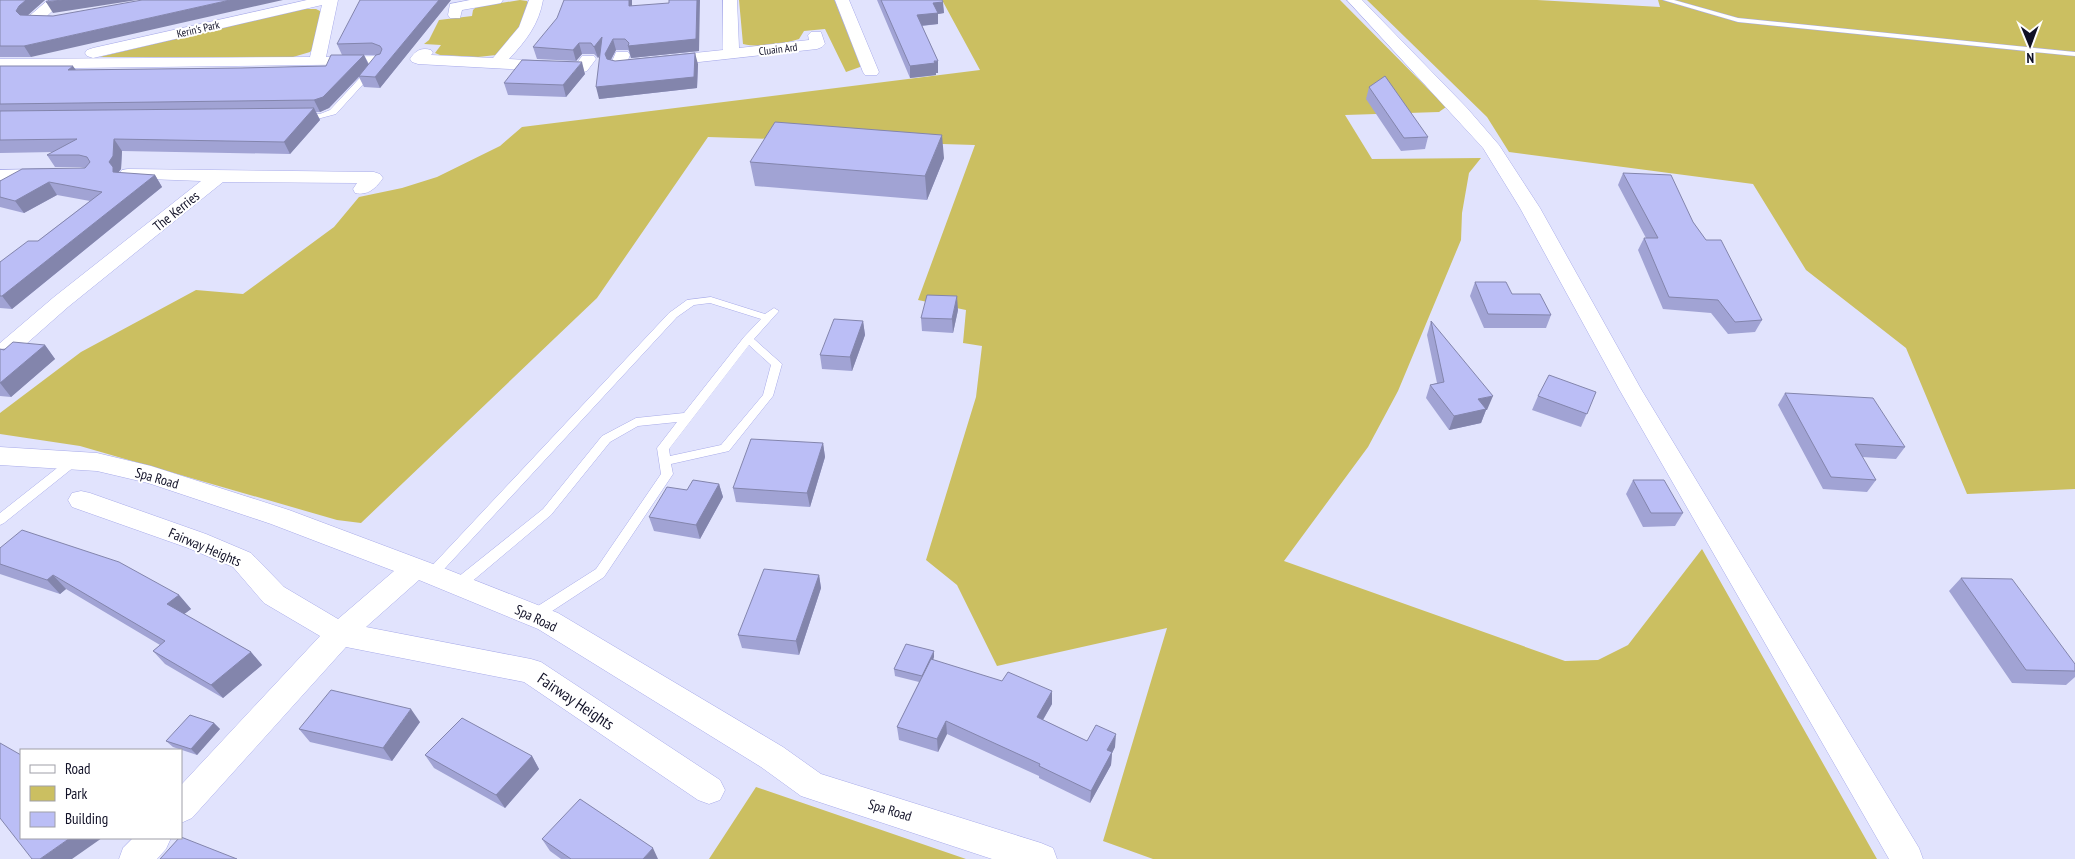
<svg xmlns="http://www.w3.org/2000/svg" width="2075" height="859" viewBox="0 0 2075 859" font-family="'PT Sans Narrow',sans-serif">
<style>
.green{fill:#cbbf61}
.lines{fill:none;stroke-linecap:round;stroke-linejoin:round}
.service-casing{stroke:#a8abe9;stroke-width:1}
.minor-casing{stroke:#a8abe9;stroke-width:1}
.service{fill:#fff;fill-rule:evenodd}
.minor{fill:#fff;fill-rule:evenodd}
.wall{fill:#a1a3d4}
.shaded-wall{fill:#8385ac}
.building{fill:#bbbef6;stroke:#8385ac}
.labels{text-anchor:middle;stroke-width:4;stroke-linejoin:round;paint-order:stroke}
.far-street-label{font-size:11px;fill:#101026;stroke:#fff}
.street-label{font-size:14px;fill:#101026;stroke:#fff}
.near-street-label{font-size:16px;fill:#101026;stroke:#fff}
</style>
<rect width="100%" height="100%" fill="#e1e3fd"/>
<path class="green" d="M520,0l7,1 1,2 -9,27 -23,25 -18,2 -38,-2 -5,-2 6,-8 -17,-1 5,-4 10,-20 33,-4 1,-6 3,-3z
M739,0h96l26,64 -1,3 -14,5 -21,-43 -21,2 -5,8c-16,5 -40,9 -56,5z
M942,0h398l106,107 -7,5 -94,3 27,44 109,-1 -12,15 -7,40 -1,27 -63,151 -30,56 -84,114 281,100 33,-1 30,-15 74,-96 175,310h-724l-50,-18 64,-213 -170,38 -40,-81 -31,-25 50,-163 6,-51 -19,-3 3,-33 -48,-10 57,-155 -267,-8 -111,161 -236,225 -24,-3 -257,-74 -80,-12v-21l81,-61 115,-62 47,4 91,-67 25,-30 43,-9 35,-11 63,-31 22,-19 458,-57z
M1367,0h170l123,7 -2,-7h417v489l-108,5 -61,-146 -100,-78 -53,-86 -244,-32 -22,-35z
M301,9h15l6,3 -8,36 -4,4 -17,5h-194z
M756,787l210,72h-257z"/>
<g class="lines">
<g class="service-casing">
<path id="service" d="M1663,0h11l64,18 337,34v4l-337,-34z
M369,68l7,2 -40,44 -15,4h-20v-4h19l10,-4z
M711,297l54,17 9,-6 5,3 -25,28 28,25 -9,32 -44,55 -58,13 2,10 -2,3 -67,100 -64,42 -5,1 -5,-1 -2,-4 2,-4 66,-42 65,-95 -4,-26 20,-26 -39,4 -28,16 -59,73 -88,74 -5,1 -5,-1 -1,-4 1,-4 90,-72 59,-73 34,-18 48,-5 60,-76 17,-18 -51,-16 -16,2 -17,12 -241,261 -4,1 -4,-1 -2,-4 2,-4 241,-257 18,-13zM749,345l22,20 -8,30 -42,50 -51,11 -1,-7z
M75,456l4,1 2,3 -2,3 -75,60 -4,2v-12l71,-56z"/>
</g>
<g class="minor-casing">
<path id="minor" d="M48,0h16l-17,16 13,1 3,3 -3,3 -33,1 -3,-3 3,-3z
M307,0h31l-12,57 51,-1 6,2 2,3 -2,3 -383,5v-10l310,-2 12,-52 -229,53 -6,-2 -2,-3 2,-3 6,-2z
M470,0h33l-2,3 -5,1 -34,6 -2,8h-10l-2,-3 2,-11z
M529,0h14c-4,24 -17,41 -34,59l68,4 5,-7h12l2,3 -9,12 -6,2 -163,-9 -6,-2 -2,-3c5,-8 11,-12 21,-9l2,3 -2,2 62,3 26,-31z
M723,0h14l2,48 70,-8 -1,-5 3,-3h10l4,12 -3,3 -5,2 -199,22 -6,-2 -2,-3 6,-14h12l2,3 -2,5 95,-10z
M835,0h14l30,72 -2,3h-12l-2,-3z
M1347,0h15l105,108 32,37 41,63 101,181 278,459 4,11h-34l-270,-470 -99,-181 -37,-60z
M43,169l6,1 3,4 -3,4 -49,2v-10z
M128,169l246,3 6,2 3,4c-7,10 -15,18 -28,15l-2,-4 4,-6 -134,-1 -155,125 -60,53 -8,2v-19l54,-46 147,-116 -79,-3 -3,-4 3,-4z
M0,447l97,6 54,13 138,44 152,57 117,46 225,134 38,27 220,69 12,5 4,11h-65l-191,-63 -40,-29 -223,-138 -119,-49 -53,47 165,32 10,3 179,118 5,10 -5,10 -11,4 -11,-4 -174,-118 -178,-35 -154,171 -11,5v-38l139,-149 -56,-33 -31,-36 -45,-19 -116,-41 -4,-7 4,-7 9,-2 9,2 116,41 45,19 33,34 54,32 56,-48 -123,-47 -123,-41 -51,-12 -97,-6z
M133,838h38l-5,11 -9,10h-38l4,-11z"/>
</g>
<use href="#service" class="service"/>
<use href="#minor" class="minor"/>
</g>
<path class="wall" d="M0,0h45l-18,15 4,42h-31z
M451,0l-71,88 -16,-1 -5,-10 -30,31 -9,4h-4l4,8 -30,34 -168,-3 -1,18 -3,4 37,2 7,12 -150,122 -12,-1v-46l38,-21 52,-40 -33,-6 -33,18 -24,-6v-26l86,-14h-31l-8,-12 7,-3 -54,1v-87l76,4 165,-2 85,-2 38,-11 5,9 9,-9h-36l-5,-11z
M877,0h65l2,13 -6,1v10l-16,2 16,35v12h-2v2l-26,3z
M632,6l67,45 -68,7 -2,-7 -1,-1h-12l-5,10 4,1 83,3 -1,24 -98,11 1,-44 -2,3 -4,-4h-12l-6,7 -39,-2 -4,-12z
M585,74l-19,23 -58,-2 -4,-12z
M1369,87l59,50 -3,12 -24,2 -35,-52z
M944,158l-17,42 -172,-14 -5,-24z
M1623,173l70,49 69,98 -7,12 -27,2 -17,-21 -48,-4 -25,-59 6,-12h2l-28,-53z
M1475,282l37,12 39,21 -5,13h-62l-14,-32z
M958,310l-5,23 -31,-2 -1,-13z
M863,321l2,14 -13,36 -30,-2 -2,-14z
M1431,321l56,89h-1l-5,13 -32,7 -23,-32 4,-13 7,-2 -10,-48z
M45,345l10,14 -44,38 -11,-1v-47z
M1596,392l-15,35 -49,-17 6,-14z
M1785,393l120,54 -9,12 -34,-2 14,23 -9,12 -44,-3 -45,-84z
M823,443l2,14 -15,50 -74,-5 -3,-14z
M1633,480l50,33 -8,13 -32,1 -17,-33z
M719,484l4,13 -23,42 -46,-8 -5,-14 38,-27z
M0,548l179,47 12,14 -7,5 67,38 11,13 -39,33 -58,-34 -12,-13 7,-6 -94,-56 -6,5 -60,-20z
M819,575l2,13 -22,67 -57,-7 -4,-13z
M1961,578l114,86v13l-9,8 -54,-2 -63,-92z
M934,657l-1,3 119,44 -9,16 44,21 28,6 -3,6 -1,12 -21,38 -51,-25v-2l-92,-42 -9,18 -39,-12 -2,-13 22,-45 -24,-6 -1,-7z
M420,722l-28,39 -82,-19 -11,-13z
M214,723l6,6 -23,26 -24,-8 -7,-6z
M425,755l107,1 7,13 -34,39 -71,-40z
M542,839l116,20h-97l-11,-8z"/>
<path class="shaded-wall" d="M26,0h19l-19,17 -3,5 -7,-11 3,-5z
M62,0h75l-84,13 -7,-11z
M230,0h53l-252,57 -7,-11z
M439,0h12l-71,88 -5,-11z
M629,0h3v17l-3,-11z
M697,0h3l-1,51 -68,7 -3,-12z
M943,2l1,11 -6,1v10l-20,2 -1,-11 16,-12z
M602,37l3,12 -7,9 -4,-11z
M613,39l3,11 -8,15 -3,-11z
M579,43l3,11 -6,7 -3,-11z
M695,53l3,11 -1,24 -98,11 -3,-12z
M364,55l5,11 -40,42 -9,4 -6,-12z
M938,61v12h-2v2l-26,3v-12z
M582,62l3,12 -19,23 -3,-12z
M73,66l8,11 -13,-7z
M314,108l6,12 -30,34 -6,-12z
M942,135l2,23 -17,42 -2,-24z
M114,139l8,12 -1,18 -4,5 -4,-2 -4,-10z
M155,175l7,12 -150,122 -10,-13z
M49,182l8,13 -33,18 -9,-12z
M957,296l1,14 -5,23 -1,-14z
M863,321l2,14 -13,36 -2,-14z
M45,345l10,14 -44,38 -11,-14z
M1493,396l-6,14h-1l-5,13 -32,7 5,-14 24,-17z
M823,443l2,14 -15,50 -3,-14z
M719,484l4,13 -23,42 -4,-14z
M53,575l13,14 -6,5 -13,-14z
M819,575l2,13 -22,67 -3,-14z
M179,595l12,14 -12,9 -12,-14z
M934,651v6l-11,26 -1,-7z
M251,652l11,13 -39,33 -12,-13z
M1052,691v13l-15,26v-13z
M411,709l9,13 -28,39 -9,-13z
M946,721l1,13 -9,18 -1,-13z
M214,723l6,6 -23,26 -6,-6z
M1116,734l-1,13 -3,6 -1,12 -21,38 1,-12 16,-41z
M532,756l7,13 -34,39 -9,-13z
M70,838h32l-30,21h-32z
M653,848l5,11h-15z"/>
<path class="building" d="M0,0h26l-7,6 -3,5 4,4 33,1 89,-16h88l-206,46h-24z
M49,0h13l-16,2z
M360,0h79l-64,77 -16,-1 17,-21 4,-1 2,-5 -2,-3 -8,-3 -35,1z
M564,0h65v6l40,-3v-3h28l-1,39 -68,7 1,-3 -4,-4h-12l-8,15 2,5 8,2 80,-8 -1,24 -98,10 6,-50 -8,10 -3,-4h-12l-6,7 -40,-3 24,-29z
M881,0h61l1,2 -10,1 5,10 -21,2 21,46h-4l1,2 -25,3z
M331,55h33l-41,42 -9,3 -314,4v-38h73l-5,4 173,-2 85,-2z
M522,60l60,2 -19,23 -59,-2z
M1385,76l43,61 -24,1 -35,-51z
M314,108l-30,34 -170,-3 -1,17 -4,6 4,5v5l42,3 -153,121h-2v-34l28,-21h10l64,-49 -53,-10 -34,19 -15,-4v-16l22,-12 63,-1 5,-6 -3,-5 -8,-2h-32l30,-16 -77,1v-29z
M775,122l167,13 -17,41 -175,-14z
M1623,173l48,2 22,47 13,18h15l41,80 -27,2 -17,-22 -49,-3 -25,-59h14z
M1475,282h31l6,12h28l11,21 -63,-1z
M927,295l30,1 -5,23 -31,-1z
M834,319l29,2 -13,36 -30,-2z
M1431,321l62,75 -15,3 8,10 -32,7 -24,-31 14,-3z
M13,342l32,3 -45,38v-34l4,1z
M1549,375l47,17 -9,22 -49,-18z
M1785,393l88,5 32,49 -50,-3 21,36 -45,-3z
M751,439l72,4 -16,50 -74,-5z
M693,480l26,4 -23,41 -47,-8 18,-30 20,3z
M1633,480h31l19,33h-32z
M22,530l97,32 60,33 -12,9 84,48 -40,33 -58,-34 12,-10 -112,-66 -6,5 -47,-16v-16z
M764,569l55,6 -23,66 -58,-6z
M1961,578l51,1 63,85v7l-49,-1z
M906,644l28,7 -12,25 -28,-7z
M931,659l71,22 6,-9 44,19 -15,26 50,24 9,-16 20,9 -9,16 5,2 -21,39 -52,-25 1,-2 -94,-43 -9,18 -40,-12z
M331,690l80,19 -28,39 -84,-19z
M190,715l24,8 -23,26 -25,-8z
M462,718l70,38 -36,39 -71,-40z
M0,743l21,12v83h49l-30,21h-8l-32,-41z
M580,799l73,49 -10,11h-72l-29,-20z
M181,837l56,22h-77l19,-21h2z"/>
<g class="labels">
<g class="far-street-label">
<text transform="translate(198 29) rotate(-13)" y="4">Kerin's Park</text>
<text transform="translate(778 49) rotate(-7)" y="4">Cluain Ard</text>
</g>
<g class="street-label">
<text transform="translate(176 211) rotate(-39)" y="5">The Kerries</text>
<text transform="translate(157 478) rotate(16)" y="5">Spa Road</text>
<text transform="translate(205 547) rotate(23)" y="5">Fairway Heights</text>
<text transform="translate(536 618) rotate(25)" y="5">Spa Road</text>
<text transform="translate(890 810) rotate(17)" y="5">Spa Road</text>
</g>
<g class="near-street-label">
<text transform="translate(576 701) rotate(34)" y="6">Fairway Heights</text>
</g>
</g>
<rect x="20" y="749" width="162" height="90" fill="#ffffff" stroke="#9f9fa8"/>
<rect x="30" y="765" width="25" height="8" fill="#ffffff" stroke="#9f9fa8"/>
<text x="65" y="774" font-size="15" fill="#101026">Road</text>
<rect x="30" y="786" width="25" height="15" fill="#cbbf61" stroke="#9f9fa8"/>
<text x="65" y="799" font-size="15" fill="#101026">Park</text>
<rect x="30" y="812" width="25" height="15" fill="#bbbef6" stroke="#9f9fa8"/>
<text x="65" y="824" font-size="15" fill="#101026">Building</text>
<g transform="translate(2030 45) rotate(179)" stroke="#ffffff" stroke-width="4" paint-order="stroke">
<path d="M0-4L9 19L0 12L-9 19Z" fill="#101026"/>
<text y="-8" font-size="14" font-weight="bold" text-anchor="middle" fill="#101026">N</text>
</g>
</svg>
